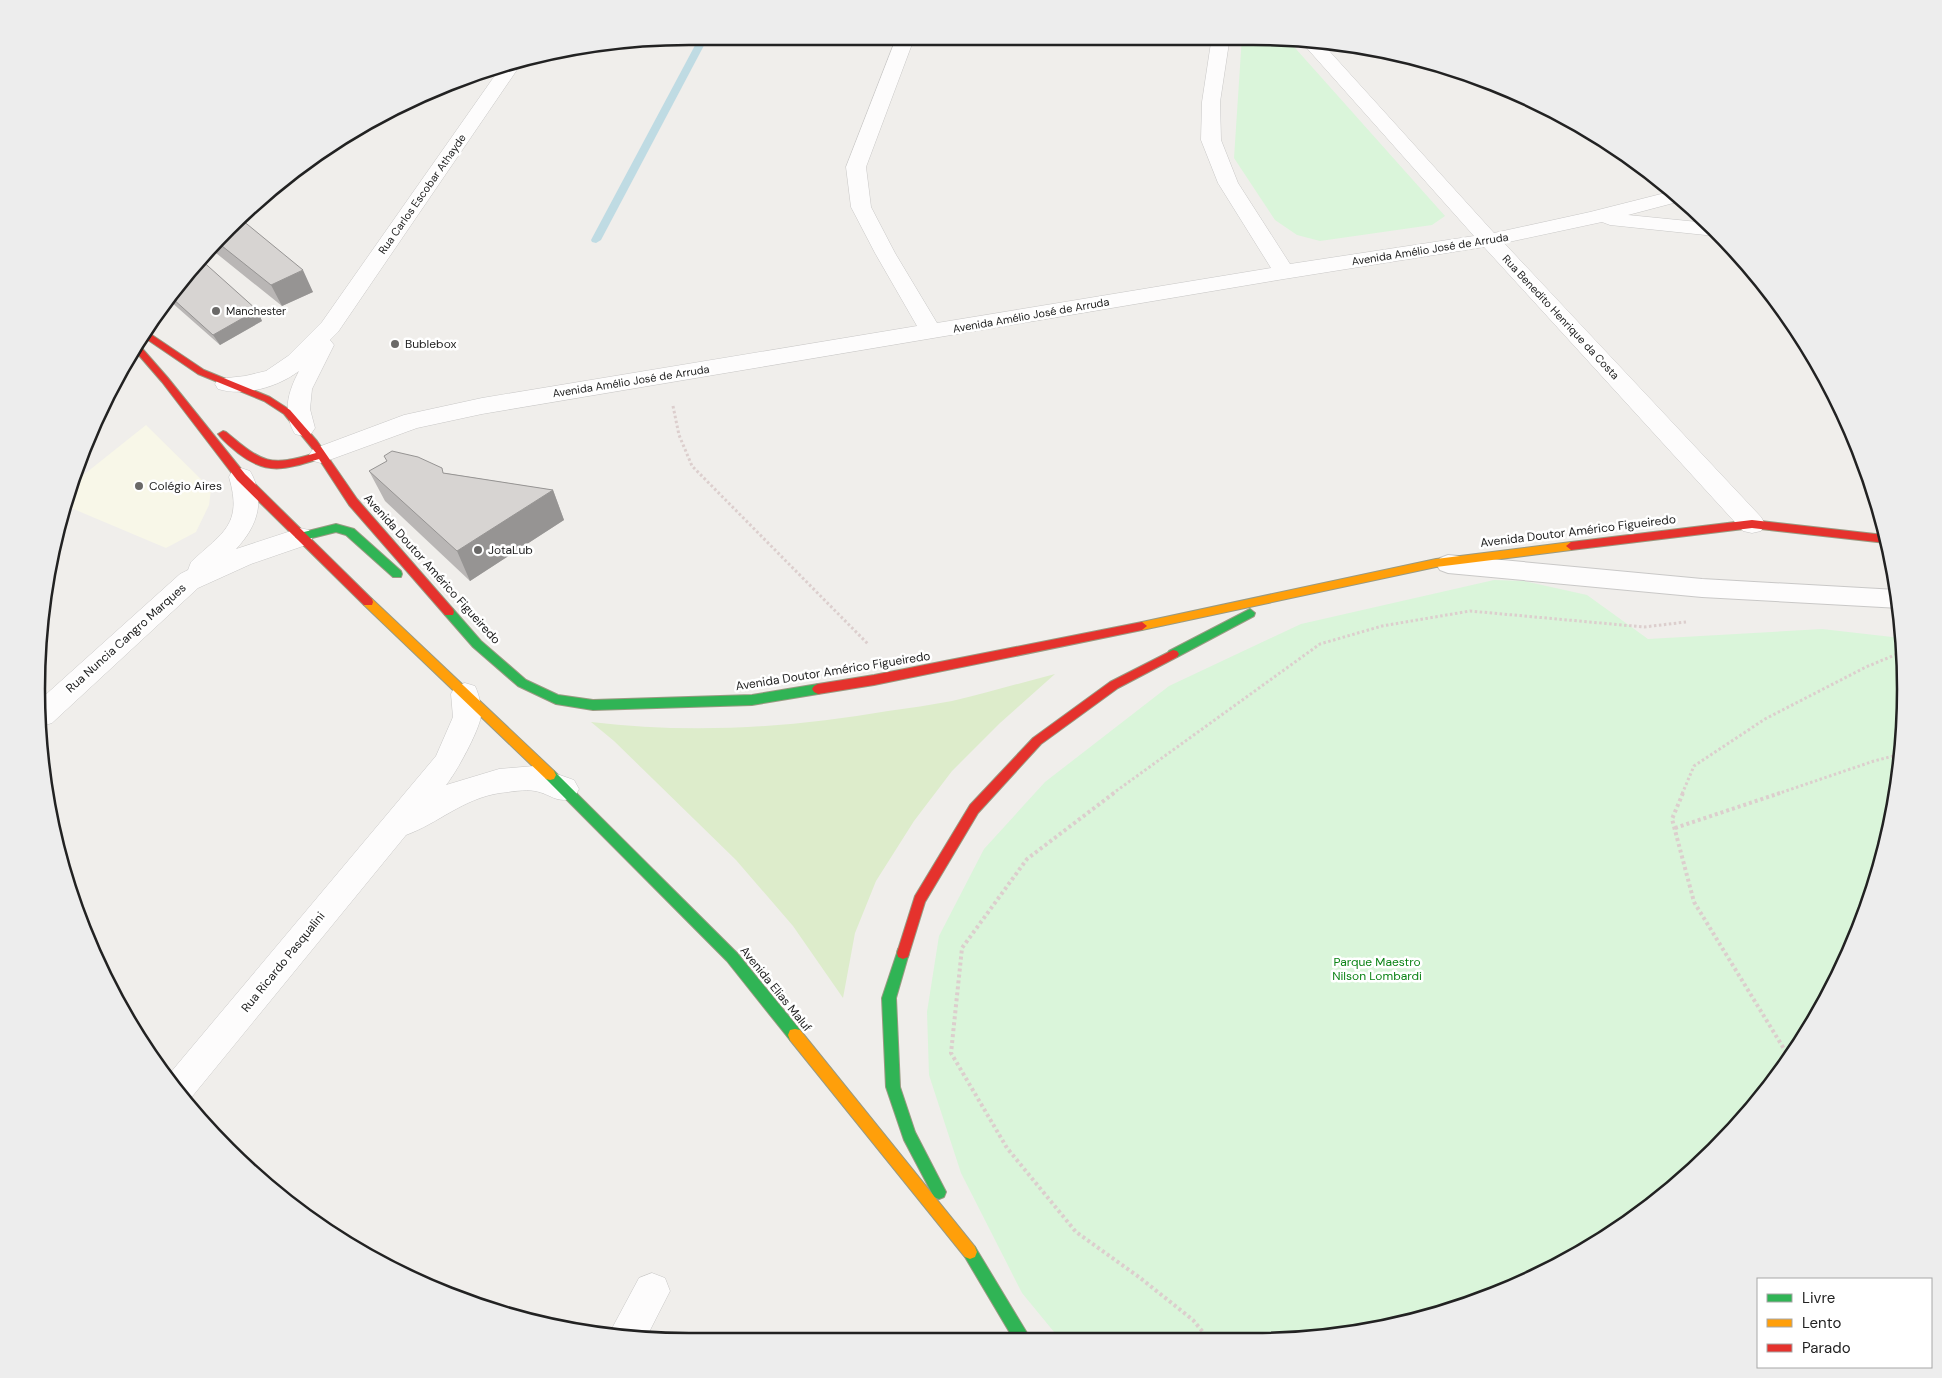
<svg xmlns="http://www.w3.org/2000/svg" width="1942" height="1378" viewBox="0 0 1942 1378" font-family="'DM Sans',sans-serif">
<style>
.education{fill:#f8f7e8}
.grass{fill:#ddeccb}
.park{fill:#daf5da}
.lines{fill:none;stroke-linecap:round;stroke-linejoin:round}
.stream{fill:#bfdbe3;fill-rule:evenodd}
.lane-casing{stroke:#c9c8c7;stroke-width:2}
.street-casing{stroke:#c9c8c7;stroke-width:1}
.fast-casing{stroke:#999a82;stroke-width:2}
.slow-casing{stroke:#999a82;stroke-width:2}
.jam-casing{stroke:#999a82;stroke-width:2}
.path-far1{stroke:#dccecd;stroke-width:3;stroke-dasharray:2.5 2.5;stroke-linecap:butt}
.path{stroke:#dccecd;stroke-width:4;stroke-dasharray:3 3;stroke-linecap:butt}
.lane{fill:#fdfcfc;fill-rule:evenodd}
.street{fill:#fdfcfc;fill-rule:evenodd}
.fast{fill:#30b455;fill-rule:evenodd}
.slow{fill:#ff9f0a;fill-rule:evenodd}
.jam{fill:#e5322d;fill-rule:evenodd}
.wall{fill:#b9b6b5}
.shaded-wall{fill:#969493}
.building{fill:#d7d4d2;stroke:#969493}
.poi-dot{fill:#6a6968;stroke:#fff;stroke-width:2}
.labels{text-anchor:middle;stroke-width:5;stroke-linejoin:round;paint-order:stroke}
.far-street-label{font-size:11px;fill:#222;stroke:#fff}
.far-poi-label{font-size:11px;fill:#222;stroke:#fff;text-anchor:start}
.poi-label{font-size:12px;fill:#222;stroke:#fff;text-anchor:start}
.street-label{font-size:12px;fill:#222;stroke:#fff}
.park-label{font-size:12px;fill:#0c8416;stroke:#fff}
.rim{fill:none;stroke:#222;stroke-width:2.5}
</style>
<rect width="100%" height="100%" fill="#f0eeeb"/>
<path class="education" d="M146,425l65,64 -2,16 -13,27 -30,16 -102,-43 8,-21z"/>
<path class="grass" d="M1055,674l-55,49 -48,48 -38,50 -38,60 -21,52 -12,65 -50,-72 -57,-66 -122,-119 -23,-19c99,12 199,6 297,-11 21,-3 43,-6 64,-10 34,-8 68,-18 103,-27z"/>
<path class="park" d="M1242,36l46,4 157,176 -13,9 -112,16 -23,-6 -22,-15 -41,-62z
M1494,580l30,1 63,14 61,44 174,-10 79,9 3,94 -21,126 -45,120 -67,109 -88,93 -68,52 -112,60 -165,44 -279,2 -37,-45 -61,-120 -32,-98 -2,-63 12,-76 45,-87 61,-67 124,-96 132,-62z"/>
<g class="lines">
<path class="stream" d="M700,36h9l-108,204 -5,3 -4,-1 -1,-2z"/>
<g class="lane-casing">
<path id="lane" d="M1448,555l254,24 195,11 3,18 -198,-11 -254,-24 -8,-3 -4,-6 4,-6z"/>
</g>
<g class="street-casing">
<path id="street" d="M897,36h18l-49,131 5,40 24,46 42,70 334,-55 -53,-85 -17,-43 1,-38 10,-66h18l-10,66 1,38 17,43 52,81 184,-28 -169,-190 -2,-5 19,2 172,190 96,-21 83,-21 12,9 -57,15 80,8 12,12 -5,1 -105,-11 -8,-3 -98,21 257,274 4,7 -4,7 -9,2 -9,-2 -259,-284 -200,32 -802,135 -65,14 -96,35 -8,-2 -4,-6 4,-6 91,-34 78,-17 435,-72 -42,-73 -24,-46 -5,-40z
M521,58l2,3 -185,271 -8,8 4,5 -22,44 -2,20 5,19 -4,6 -8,2 -8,-2c-13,-22 -7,-42 4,-63 -21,16 -55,26 -81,18l-3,-5 3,-5 27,-3 21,-5 22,-15 34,-34 181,-258z
M241,468l9,3c16,28 8,55 -14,78l64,-21 9,2 4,7 -4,7 -58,20 -53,24 -146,135 -10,3v-28l138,-124 8,-4 3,-8c32,-30 52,-37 38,-85l3,-6z
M465,683l10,3c4,9 7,20 6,30 -2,15 -25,57 -35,69l53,-16 35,-3 40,14 5,9 -5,9c-18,6 -23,-4 -39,-7 -10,-2 -25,1 -35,2 -38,6 -61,30 -94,42l-220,269 -20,-26 270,-322 17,-39 -2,-23 4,-8z
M652,1273l13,5 5,13 -25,49 -36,-6 30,-56z"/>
</g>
<g class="fast-casing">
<path id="fast" d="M336,524l18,5 47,42 1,3 -1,3h-8l-47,-42 -10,-3 -36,9 -5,-4 1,-3z
M449,608l4,1 28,32 45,39 32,15 35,5 159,-5 66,-11 4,2 2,3 -2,3 -4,2 -66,11 -159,5 -37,-6 -38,-18 -45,-39 -28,-32 -1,-3z
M1250,609l5,4 -1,3 -77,41h-8l-2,-3 2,-3z
M550,770l4,1 183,182 63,77 2,5 -2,5 -5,1 -5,-1 -63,-79 -181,-182 -2,-4 2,-4z
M903,947l5,2 1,4 -13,45 4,89 15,45 31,60 -2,5 -5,2 -5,-2 -30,-57 -18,-53 -4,-89 15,-45 1,-4z
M970,1245l5,2 55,91h-17l-48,-81 -2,-5 2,-5z"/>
</g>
<g class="slow-casing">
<path id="slow" d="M1571,542l5,4 -5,4 -135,17 -294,63 -5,-4 5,-4 294,-63z
M368,598l4,1 182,172 2,4 -2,4 -4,1 -4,-1 -182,-174 -1,-3 1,-3z
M795,1029l5,1 175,217 2,5 -2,5 -5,2 -5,-2 -175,-217 -2,-5 2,-5z"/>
</g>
<g class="jam-casing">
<path id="jam" d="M149,333l55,37 66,27 20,13 27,31 40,58 96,110 1,3 -1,3h-8l-96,-110 -30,-46c-32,10 -52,17 -81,-6 -7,-6 -15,-12 -20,-19l5,-3 3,1c37,31 43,35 90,21l-32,-39 -20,-13 -66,-27 -53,-36z
M140,346l28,32 77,96 127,125 1,3 -1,3h-8l-127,-125 -75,-98 -26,-30z
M1752,520l132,15 2,8 -134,-15 -181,22 -5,-4 5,-4z
M1142,622l5,4 -5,4 -268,55 -56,9 -4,-2 -2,-3 2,-3 4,-2 56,-9z
M1173,650l4,1 2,3 -2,3 -59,31 -77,56 -63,69 -53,89 -17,55 -5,2 -5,-2 -1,-4 18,-57 55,-91 63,-67 77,-56z"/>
</g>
<path class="path-far1" d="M673,406l6,29 13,31 176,178
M1112,794l208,-150 62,-18 88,-15 174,16 42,-5
M1682,794l12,-28 71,-47 101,-52 36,-15
M1777,794l97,-33 27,-7"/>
<path class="path" d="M1114,793l-87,66 -65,89 -11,105 56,95 69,84 63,45 54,43 14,17
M1683,793l-11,26 22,83 95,155
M1675,828l105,-35"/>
<use href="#lane" class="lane"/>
<use href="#street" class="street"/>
<use href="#fast" class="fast"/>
<use href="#slow" class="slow"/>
<use href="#jam" class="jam"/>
</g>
<path class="wall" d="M242,220l71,72 -31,14 -71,-57 -1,-1z
M198,259l59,51 5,11 -42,24 -50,-44z
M369,471l76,2 108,17 11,30 -94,61 -85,-80z"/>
<path class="shaded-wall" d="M303,270l10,22 -31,14 -11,-21z
M257,310l5,11 -42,24 -7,-10z
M553,490l11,30 -94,61 -13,-30z"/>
<path class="building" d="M242,220l61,50 -32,15 -54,-43z
M199,258l58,52 -44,25 -41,-37z
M392,451l26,6 24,11 1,5 110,17 -96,61 -88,-80 18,-10 -3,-5z"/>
<g class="poi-dot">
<circle cx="216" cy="311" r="5"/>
<circle cx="395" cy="344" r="5"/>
<circle cx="139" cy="486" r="5"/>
<circle cx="478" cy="550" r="5"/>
</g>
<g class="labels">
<g class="far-street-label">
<text transform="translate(422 194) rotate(-55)" y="4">Rua Carlos Escobar Athayde</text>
<text transform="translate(1430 249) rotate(-9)" y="4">Avenida Amélio José de Arruda</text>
<text transform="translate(1031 315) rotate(-10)" y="4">Avenida Amélio José de Arruda</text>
<text transform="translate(1561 317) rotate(47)" y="4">Rua Benedito Henrique da Costa</text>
<text transform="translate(631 381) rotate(-9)" y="4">Avenida Amélio José de Arruda</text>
</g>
<g class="far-poi-label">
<text x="226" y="315">Manchester</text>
</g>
<g class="poi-label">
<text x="405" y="348">Bublebox</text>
<text x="149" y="490">Colégio Aires</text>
<text x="488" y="554">JotaLub</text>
</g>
<g class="street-label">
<text transform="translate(1578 531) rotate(-7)" y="4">Avenida Doutor Américo Figueiredo</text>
<text transform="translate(432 569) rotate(48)" y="4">Avenida Doutor Américo Figueiredo</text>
<text transform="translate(126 638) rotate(-42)" y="4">Rua Nuncia Cangro Marques</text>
<text transform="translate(833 671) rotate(-9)" y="4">Avenida Doutor Américo Figueiredo</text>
<text transform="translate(283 962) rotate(-51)" y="4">Rua Ricardo Pasqualini</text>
<text transform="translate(776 989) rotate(51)" y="4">Avenida Elias Maluf</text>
</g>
<g class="park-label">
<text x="1377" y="966">Parque Maestro<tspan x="1377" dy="14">Nilson Lombardi</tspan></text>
</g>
</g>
<path d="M0 0H1942V1378H0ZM689 45H1253A644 644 0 0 1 1897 689V689A644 644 0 0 1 1253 1333H689A644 644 0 0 1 45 689V689A644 644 0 0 1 689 45Z" fill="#ededed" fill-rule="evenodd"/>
<path class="rim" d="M689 45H1253A644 644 0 0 1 1897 689V689A644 644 0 0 1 1253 1333H689A644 644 0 0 1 45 689V689A644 644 0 0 1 689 45Z"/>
<rect x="1757" y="1278" width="175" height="90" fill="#ffffff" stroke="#a7a7a7"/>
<rect x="1767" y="1294" width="25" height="8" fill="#30b455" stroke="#a7a7a7"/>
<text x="1802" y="1303" font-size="15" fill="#222222">Livre</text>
<rect x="1767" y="1319" width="25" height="8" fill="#ff9f0a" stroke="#a7a7a7"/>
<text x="1802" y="1328" font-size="15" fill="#222222">Lento</text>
<rect x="1767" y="1344" width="25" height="8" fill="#e5322d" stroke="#a7a7a7"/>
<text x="1802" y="1353" font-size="15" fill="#222222">Parado</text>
</svg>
